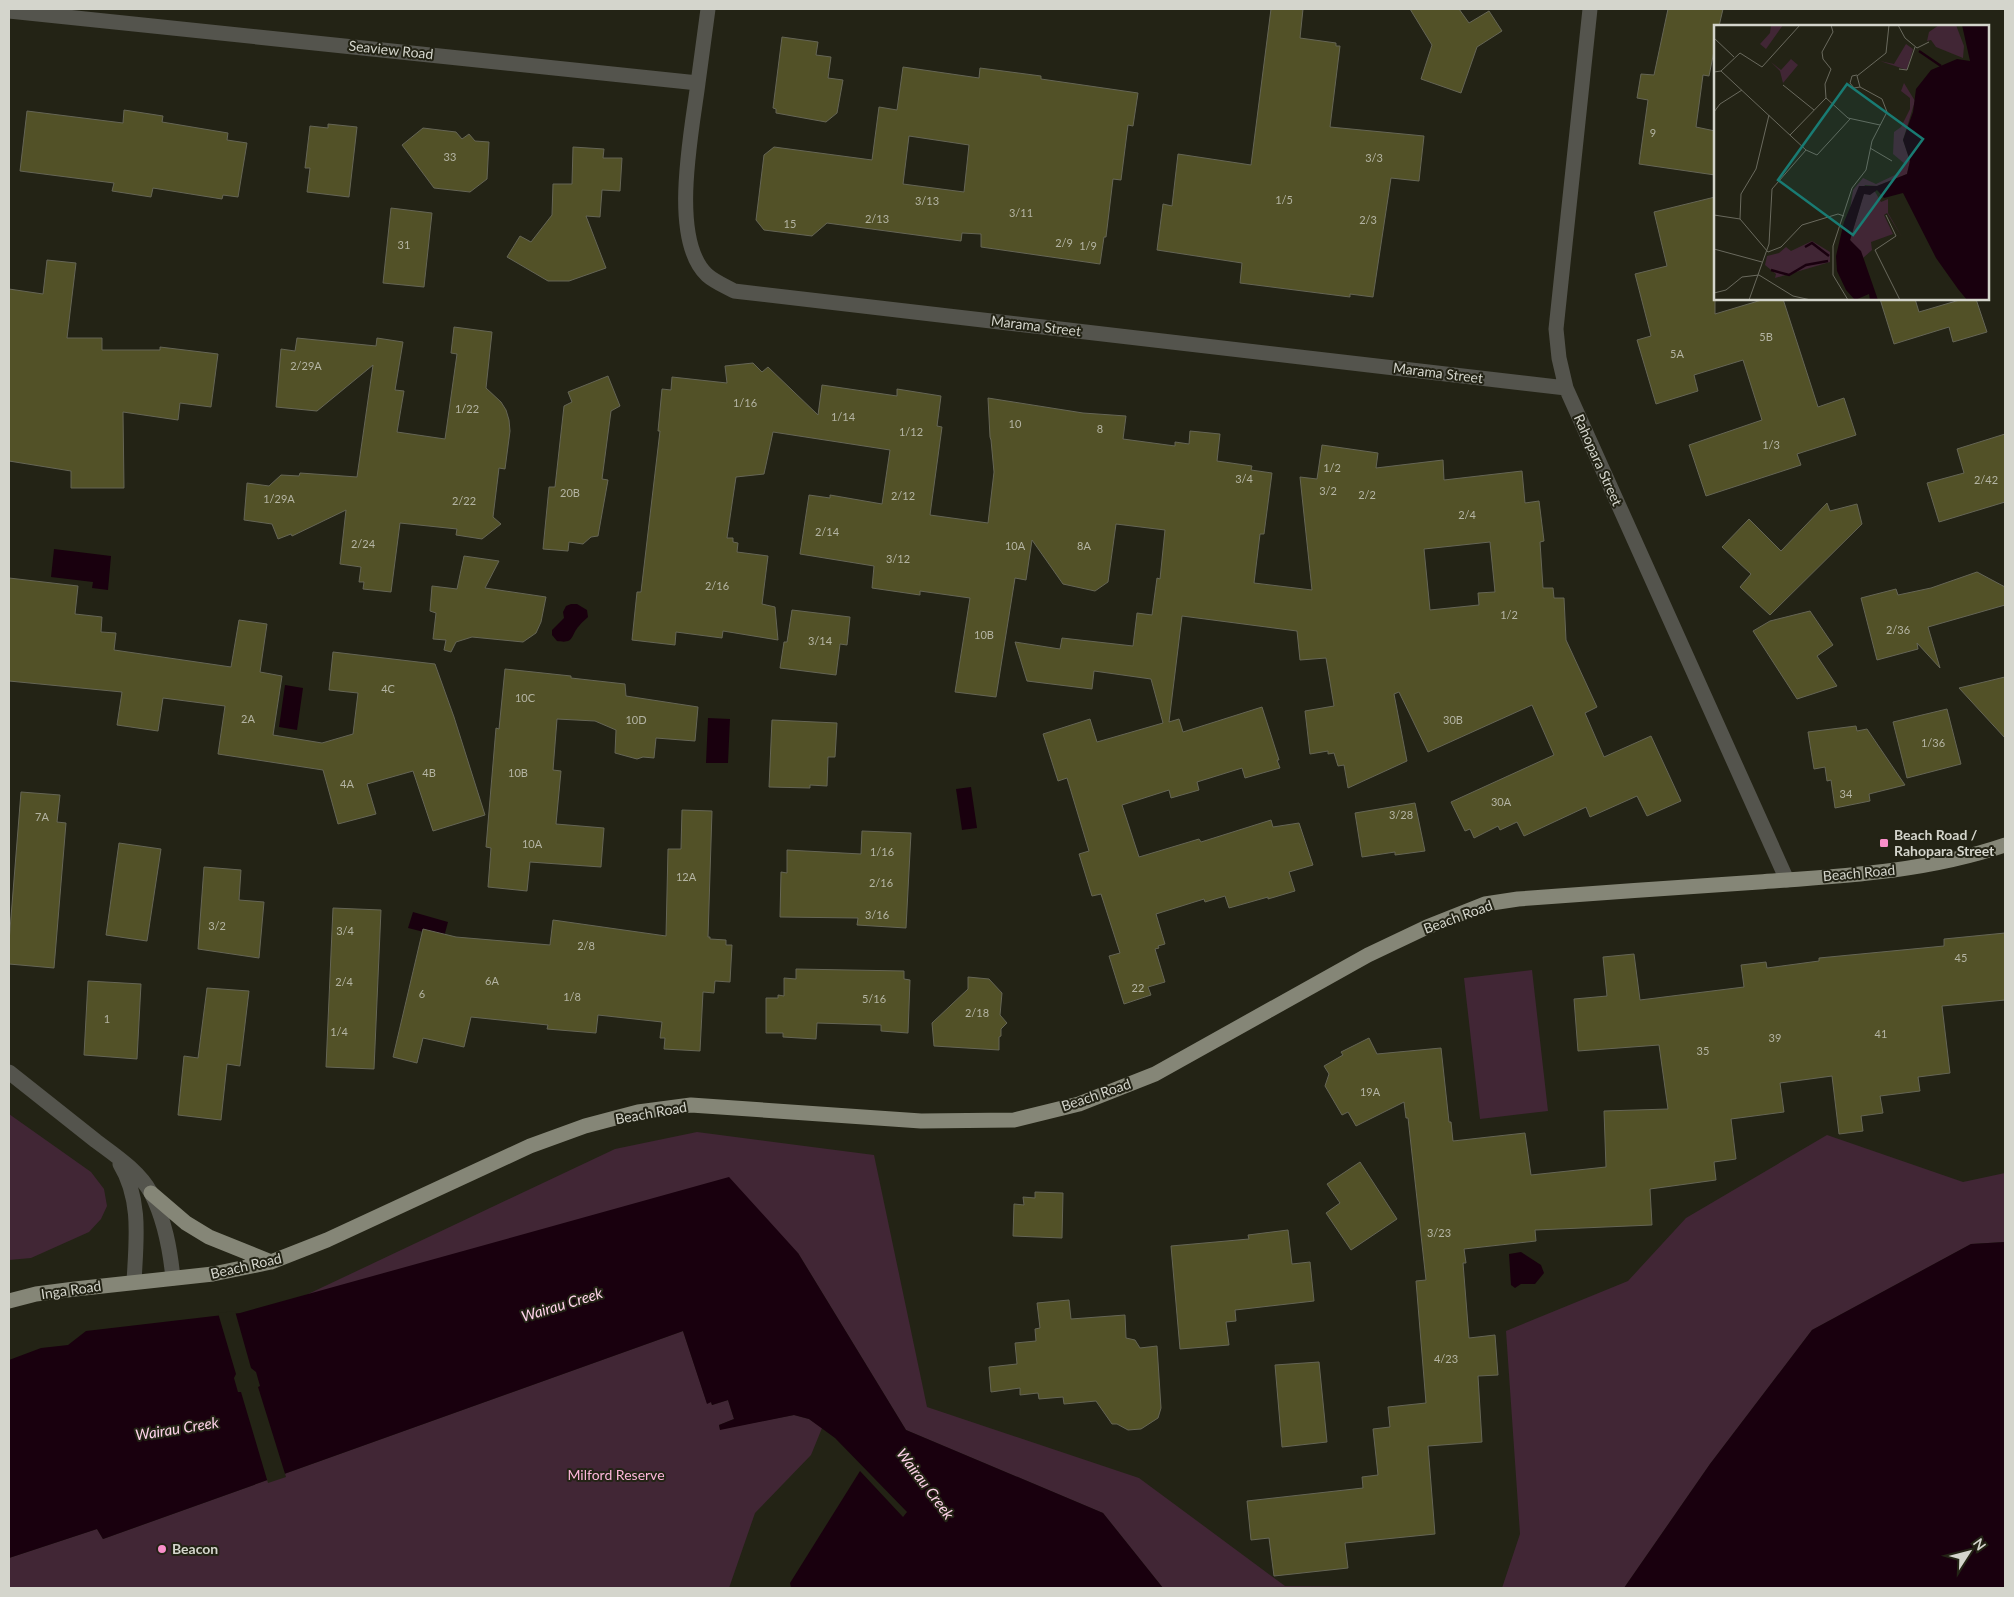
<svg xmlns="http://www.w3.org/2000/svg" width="2014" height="1597" viewBox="0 0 2014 1597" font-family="Lato,sans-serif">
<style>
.green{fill:#412635}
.water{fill:#19000e}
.pier{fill:#232315}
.building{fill:#525127;stroke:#656555;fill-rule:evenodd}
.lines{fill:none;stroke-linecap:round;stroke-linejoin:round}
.minor{stroke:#54544d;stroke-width:15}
.major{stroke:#858677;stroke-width:15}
.poi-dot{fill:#f98fca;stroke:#232315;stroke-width:2}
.labels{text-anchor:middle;stroke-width:4;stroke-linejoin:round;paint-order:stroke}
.number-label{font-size:11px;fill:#b4b4a3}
.street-label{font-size:14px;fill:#d4d5cc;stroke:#232315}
.poi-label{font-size:14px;font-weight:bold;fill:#d4d5cc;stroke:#232315;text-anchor:start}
.park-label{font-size:14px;fill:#fcb6da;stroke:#232315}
.water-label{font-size:15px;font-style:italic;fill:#fed3e9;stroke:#232315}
.inset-river{fill:none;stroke:#19000e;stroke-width:2.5}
.inset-road{fill:none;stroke:#6a6a5e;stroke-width:1}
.view{fill:#197b73;fill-opacity:0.15;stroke:#197b73;stroke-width:2.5}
.inset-edge{fill:none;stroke:#d4d5cc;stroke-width:2.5}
</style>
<rect width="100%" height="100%" fill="#232315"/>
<path class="green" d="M1532,970l16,141 -68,8 -16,-141z
M9,1114l82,58 13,17 3,17 -6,13 -12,13 -58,26 -22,2z
M697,1132l177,23 53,252 212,71 146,108 197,2h-319l-60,-75 -197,-83 -108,-177 -492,42 309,-146z
M1827,1135l136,47 42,-9v69l-34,2 -159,86 -102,134 -86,124h-122l18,-54 -14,-203 122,-50 58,-63z
M683,1331l24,72 4,-1 1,3 16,-5 6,19 -15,6 1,4 74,-14 15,4 13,9 -11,27 -56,58 -26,75h-720v-30l88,-29 6,10z"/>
<path class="water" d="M54,549l57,7 -3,34 -16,-2 1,-6 -42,-5z
M571,604h6l10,6 1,7c-3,3 -7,6 -9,9 -9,10 -4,18 -22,15l-5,-6v-5l12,-12 -1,-6 3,-6z
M285,685l18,3 -6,42 -18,-3z
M708,718l22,1 -2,44h-22z
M971,787l6,41 -15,2 -6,-41z
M413,912l35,10 -4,15 -36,-9z
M729,1177l69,76 108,177 197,83 60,75h-372l-1,-5 70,-112 43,46 4,-5 -72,-74 -26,-19 -15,-4 -74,15 -1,-5 15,-6 -6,-19 -16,5 -1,-3 -4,2 -24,-73 -580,208 -6,-10 -88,29v-198l32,-12 27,-3 18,-14 154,-18z
M2005,1242v346h-381l86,-124 102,-134 159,-86z
M1521,1252l20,13 3,8 -9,11h-14l-6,4 -4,-3 -2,-31z"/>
<path class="pier" d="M235,1311l16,57 5,4 4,14 -2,1 28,90 -18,6 -27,-91h-3l-4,-14 2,-4 -18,-61z"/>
<path class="building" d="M1271,9h32l-3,29 36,5v3h4l-10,81 94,9 -5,45 -28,-3 -18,119 -23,-3v3l-110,-14 2,-20 -85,-13 6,-46 9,2 6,-52 73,11z
M1410,9h49l10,14 20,-12 13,20 -25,16 -16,46 -40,-14 11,-34z
M1668,9h55l-4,17h-4v20l-6,30 -6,-1 -7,52 19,4v44l-76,-11 9,-64 -11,-2 4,-24 13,1z
M782,37l36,5 -2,13 15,2 -3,21 15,2 -6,33 -11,9 -50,-9v-4l-3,-1z
M903,67l76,11 1,-10 61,8v3l97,14 -5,33 -5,-1 -7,55 -8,-1 -7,58h-2l-4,27 -119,-17v-13l-19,-1 -1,8 -134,-18 -15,13 -48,-6 -8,-10 8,-65 10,-8 98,13 7,-53 18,3zM909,136l60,9 -5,47 -61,-8z
M124,110l39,6 -1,6 66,11 -1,7 20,3 -9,54 -15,-2 -1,4 -69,-11 -2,9 -39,-6 2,-8 -94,-12 7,-60 96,12z
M328,124l29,3 -8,70 -42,-5 3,-24h-5l5,-42 18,2z
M423,128l33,4 6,7 7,-5 6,7 14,1 -2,37 -17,13 -36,-4 -32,-43z
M573,147l31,2 -1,9h19l-2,33 -18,-1 -2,27 -14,-1 20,52 -37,13h-21l-41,-24 13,-21 11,6 21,-27 1,-31h19z
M1715,197v117l50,-15h18l35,108 26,-9 12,37 -59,19 4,11 -95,31 -17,-51 73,-25 -19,-60 -49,15 4,16 -42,13 -19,-64 14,-4 -16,-62 32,-8 -13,-54z
M391,208l41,5 -8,74 -41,-4z
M47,260l29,3 -9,75h35v12h58v-3l58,7 -7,53 -31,-4 -2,17 -55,-8 1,76h-53v-17l-62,-10v-172l34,5z
M1880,299h35l4,13 44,-13h13l11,33 -34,10 -4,-15 -55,17z
M454,327l38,5 -6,56 15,14 5,8 3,10 1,11 -5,38 -6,-1 -6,49 8,7 -19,15 -26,-4 1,-6 -57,-6 -9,69 -28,-3 1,-7h-5l2,-15 -21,-3 6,-54 -54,26 -1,-2 -13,5 -6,-15 -28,-4 3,-37 22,3 12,-11 18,1 1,-3 57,4 16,-112 -56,46 -41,-4 5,-58 14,2 2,-13 79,8 1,-8 26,4 -8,48 9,1 -7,41 48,7 12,-85 -6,-1z
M753,363l9,9 6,-5 50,48 4,-30 75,11v-7l44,7 -4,30 5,1 -12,88 58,8 6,-51 -3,-32 -1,-3 -2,-39 95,15 43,3 -3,23 52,7v-4l14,2 1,-13 30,3 -3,27 35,5 -1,4 21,3 -8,61h-4l-6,49 58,7 -12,-113 17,2 5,-34 56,8 -2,15 67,-8 1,20 78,-9 3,32 14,-2 5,40 -4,1 3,46h10l1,10h10l2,42 31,67 -12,6 19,44 47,-21 30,65 -34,15 -10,-20 -47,21 -4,-10 -62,29 -7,-14 -17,8 -2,-4 -24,12 -4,-9 -5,2 -14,-29 103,-47 -22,-50 -104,47 -29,-60 -5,2 13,67 -59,27 -4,-23 -6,1 -4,-13 -6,1v-3l-18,3 -5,-43 29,-5 -8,-48 -26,2 -3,-29 -115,-15 -13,106 10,-3 4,13 79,-25 17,53h-2l3,8 -35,10 -3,-10 -45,14 2,8 -28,8 -2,-8 -47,15 17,52 60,-18 2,3 70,-22 2,7 26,-4 14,42 -24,7 6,19 -27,8v-2l-39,11 -4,-12 -20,6 -1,-3 -48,15 9,30 -7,2 1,2 -4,1 10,33 -17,5 3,8 -27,9 -15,-48 11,-3 -19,-59 -9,2 -13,-42 10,-3 -22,-73 -9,3 -15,-47 47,-15 7,23 66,-19 -12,-44 -57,-8 -2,18 -65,-8 -12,-39 45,7 2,-11 71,8 4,-33 15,2 5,-37 3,1 5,-49 -49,-6 -8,58 -13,9 -32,-7 -31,-44 -6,40 -11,-2 -19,119 -41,-5 15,-94 -50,-7v4l-48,-7 2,-22 -74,-12 9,-59 21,3v-3l52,9 8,-54 -117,-18 -9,42 -28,3 -9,61h6v4l5,1 -1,9 31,4 -6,48 13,3 3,33 -55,-9 -1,7 -46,-6 -1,13 -43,-5 5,-48h4l19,-161h-2l4,-42 9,1 1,-13 55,6 -2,-17zM1490,542l5,50 -17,1 1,12 -49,5 -6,-61z
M608,376l12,30 -9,5 -9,68 6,1 -10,56 -7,1 -8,7 -14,-2 -1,9 -25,-2 6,-62h6l9,-81 8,-4 -4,-10z
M2005,434v68l-66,20 -12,-39 37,-10 -7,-24z
M1827,503l3,8 27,-7 5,20 -92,91 -30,-28 11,-13 -29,-27 27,-28 32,32z
M464,556l35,5 -14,27 61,9 -5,25 -5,11 -13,9 -51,-5 -16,5 -5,10 -7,-2 2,-10 -13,-1 3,-26 -6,-2 2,-25 25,3z
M1977,572l28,15v18l-77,22 12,41 -23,-25 1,6 -41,11 -16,-62 35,-9 2,6 33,-7z
M9,578l69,8 -3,28 27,3 -1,15 15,1 -2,17 117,17 8,-47 28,4 -7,48 22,4 -9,59 49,8 31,-9 5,-41 -29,-3 4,-38 102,12 19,53 31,98 -52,16 -20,-60 -46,13 9,30 -38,10 -15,-54 -105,-16 7,-48 -62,-8 -5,33 -41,-6 5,-33 -113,-11z
M792,610l58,7 -3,28 -7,-1 -4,31 -56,-7 4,-26h3z
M1810,611l23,34 -16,11 20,30 -40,13 -44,-68 17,-10z
M505,669l66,7v2l54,6 1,12 72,11 -3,34 -39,-3 -2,20 -11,-1 -6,2 -22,-6 1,-23 -21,-9 -38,-2 -4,51 8,1 -5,53 48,4 -3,39 -71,-5 -3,29 -39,-4 3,-39 -5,-1 10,-119 3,1z
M2005,677v61l-46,-50z
M1947,709l14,55 -54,14 -14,-56z
M772,720l65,3 -2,34h-7l-1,29 -17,-1v3l-41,-1z
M1856,726l1,5 10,-2 38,56 -36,9 1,7 -35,7 -4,-28 -4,1 -2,-14 -11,2 -6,-37z
M21,792l39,3 -3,27 9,1 -12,145 -45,-4v-22z
M1415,803l10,48 -30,4v-3l-33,5 -7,-44z
M682,810l30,1 -4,126h2v2l16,1v5h6l-2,37 -15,-1 -1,12 -11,-1 -3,59 -36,-2 1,-11h-5l2,-16 -64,-7 -2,18 -49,-4 1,-4 -77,-8 -7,30 -41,-9 -6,25 -24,-6 30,-128 33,8 94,8 3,-25 113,16 2,-87h13z
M862,831l49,2 -5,95 -49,-3 1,-7 -78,-1 1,-45 6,1v-23l74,4z
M119,843l42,6 -14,92 -41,-6z
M204,867l37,3 -2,30 25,2 -5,56 -61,-9z
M333,908l48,2 -7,159 -48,-2z
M2005,933v67l-63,6 8,67 -32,4 2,14 -40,5 3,17 -22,3 2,15 -24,3 -7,-58 -52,7 4,29 -53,7 5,40 -22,3 2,18 -66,9 2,36 -117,5 1,11 -72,8 2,14h-3l6,75 26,-3 3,40 -20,1 4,66 -54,4 7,88 -90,9 3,25 -74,8 -5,-38 -18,2 -4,-39 116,-13 -1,-11 16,-2 -5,-46 17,-2 -2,-20 38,-4 -10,-122 10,-1 -18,-162h-2l-2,-16 -48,24 -8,-14 -6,3 -17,-29 4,-12 -5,-8 19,-11 -2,-3 28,-14 8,16 64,-6 8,74h2l2,19 72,-8 6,42 75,-8 -2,-56 64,-2 -9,-64 -81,6 -4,-52 33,-3 -4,-39 31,-3 6,46 104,-13 -3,-22 25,-3 1,6 52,-7v-3l125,-12v-7z
M796,969l108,2v8l6,1 -2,53 -27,-2v-6l-64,-2 -1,16 -33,-2v-4h-17v-35h12v-3l6,1v-18l12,1z
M968,977l21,2 13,14 -2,22 7,8 -6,6v7l-2,1v13l-65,-4 -2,-23 36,-34z
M88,981l53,3 -4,75 -53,-4z
M207,988l42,3 -9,75 -13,-2 -6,56 -43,-5 6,-59 14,2z
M1360,1162l37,57 -46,31 -25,-37 14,-10 -13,-19z
M1035,1192l28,1 -1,45 -49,-2 1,-32 10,1 -1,-8 12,1z
M1288,1230l4,34 18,-2 4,39 -79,9 1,11 -10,1 3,23 -49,4 -9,-103 78,-7 -1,-4z
M1069,1300l2,19 54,-4 1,23 9,2 5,8 17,-2 4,62 -3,10 -17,11 -13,1 -11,-6h-5l-16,-23 -32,3 -1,-7 -24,2 -1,-6 -18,2v-7l-29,4 -2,-25 28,-3 -2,-21 21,-2 -1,-12 5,-1 -3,-25z
M1319,1362l8,80 -45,5 -7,-82z"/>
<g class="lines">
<path class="minor" d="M1590,9l-34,320 3,29 7,30 221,492
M9,11l689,72 10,-74
M698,83c-6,48 -29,156 9,192 8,7 18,11 27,16l832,97
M9,1072c29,23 58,46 87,69 20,15 43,30 55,52 14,27 19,56 22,85
M120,1164c22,36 16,78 14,118"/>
<path class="major" d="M151,1193l35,30 23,14 62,25
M9,1301l27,-7 39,-5 138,-15 58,-12 56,-22 203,-94 55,-20 53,-14 53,-7 230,16 93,-1 65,-16 76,-30 213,-119 59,-28 58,-23 33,-5c80,-6 161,-12 241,-17 83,-6 167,-10 246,-37"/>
</g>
<g class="poi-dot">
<rect x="1879" y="838" width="10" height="10" rx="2.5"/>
<circle cx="162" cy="1549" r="5"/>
</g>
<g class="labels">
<g class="number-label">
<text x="1653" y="137">9</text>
<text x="450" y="161">33</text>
<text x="1374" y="162">3/3</text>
<text x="1284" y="204">1/5</text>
<text x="927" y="205">3/13</text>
<text x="1021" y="217">3/11</text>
<text x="877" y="223">2/13</text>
<text x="1368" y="224">2/3</text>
<text x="790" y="228">15</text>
<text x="1064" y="247">2/9</text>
<text x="404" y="249">31</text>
<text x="1088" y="250">1/9</text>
<text x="1766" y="341">5B</text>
<text x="1677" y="358">5A</text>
<text x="306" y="370">2/29A</text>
<text x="745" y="407">1/16</text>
<text x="467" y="413">1/22</text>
<text x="843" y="421">1/14</text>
<text x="1015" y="428">10</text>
<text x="1100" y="433">8</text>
<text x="911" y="436">1/12</text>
<text x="1771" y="449">1/3</text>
<text x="1332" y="472">1/2</text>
<text x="1244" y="483">3/4</text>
<text x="1986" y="484">2/42</text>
<text x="1328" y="495">3/2</text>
<text x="570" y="497">20B</text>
<text x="1367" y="499">2/2</text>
<text x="903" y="500">2/12</text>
<text x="279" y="503">1/29A</text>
<text x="464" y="505">2/22</text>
<text x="1467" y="519">2/4</text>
<text x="827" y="536">2/14</text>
<text x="363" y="548">2/24</text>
<text x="1015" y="550">10A</text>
<text x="1084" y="550">8A</text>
<text x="898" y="563">3/12</text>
<text x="717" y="590">2/16</text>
<text x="1509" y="619">1/2</text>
<text x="1898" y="634">2/36</text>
<text x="984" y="639">10B</text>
<text x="820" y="645">3/14</text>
<text x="388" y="693">4C</text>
<text x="525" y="702">10C</text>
<text x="248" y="723">2A</text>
<text x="636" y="724">10D</text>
<text x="1453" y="724">30B</text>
<text x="1933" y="747">1/36</text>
<text x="429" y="777">4B</text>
<text x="518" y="777">10B</text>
<text x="347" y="788">4A</text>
<text x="1846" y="798">34</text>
<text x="1501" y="806">30A</text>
<text x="1401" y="819">3/28</text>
<text x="42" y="821">7A</text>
<text x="532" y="848">10A</text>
<text x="882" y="856">1/16</text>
<text x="686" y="881">12A</text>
<text x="881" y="887">2/16</text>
<text x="877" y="919">3/16</text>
<text x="217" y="930">3/2</text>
<text x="345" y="935">3/4</text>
<text x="586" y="950">2/8</text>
<text x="1961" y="962">45</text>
<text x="492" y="985">6A</text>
<text x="344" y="986">2/4</text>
<text x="1138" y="992">22</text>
<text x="422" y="998">6</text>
<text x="572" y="1001">1/8</text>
<text x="874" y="1003">5/16</text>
<text x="977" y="1017">2/18</text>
<text x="107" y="1023">1</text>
<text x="339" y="1036">1/4</text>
<text x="1881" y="1038">41</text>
<text x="1775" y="1042">39</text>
<text x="1703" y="1055">35</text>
<text x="1370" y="1096">19A</text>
<text x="1439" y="1237">3/23</text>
<text x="1446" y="1363">4/23</text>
</g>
<g class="street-label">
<text transform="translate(391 50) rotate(6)" y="5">Seaview Road</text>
<text transform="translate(1036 326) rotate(7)" y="5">Marama Street</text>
<text transform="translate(1438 373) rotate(7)" y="5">Marama Street</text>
<text transform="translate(1598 460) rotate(66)" y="5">Rahopara Street</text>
<text transform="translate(1859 873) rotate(-5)" y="5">Beach Road</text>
<text transform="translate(1458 917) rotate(-20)" y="5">Beach Road</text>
<text transform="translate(1096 1095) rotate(-19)" y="5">Beach Road</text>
<text transform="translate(651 1113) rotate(-10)" y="5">Beach Road</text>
<text transform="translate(246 1266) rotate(-13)" y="5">Beach Road</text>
<text transform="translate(71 1290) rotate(-8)" y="5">Inga Road</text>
</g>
<g class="poi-label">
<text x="1894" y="840">Beach Road /<tspan x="1894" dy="16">Rahopara Street</tspan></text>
<text x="172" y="1554">Beacon</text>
</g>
<g class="park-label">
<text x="616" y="1480">Milford Reserve</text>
</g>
<g class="water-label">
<text transform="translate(562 1305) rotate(-17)" y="5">Wairau Creek</text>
<text transform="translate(177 1429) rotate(-9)" y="5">Wairau Creek</text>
<text transform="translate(925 1484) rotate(53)" y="5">Wairau Creek</text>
</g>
</g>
<g transform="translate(1714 25)">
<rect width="275" height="275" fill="#232315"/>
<path d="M57,0h12l-17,24 -6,-5 10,-11zM225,0h17l8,21 -1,12 -27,-11 -5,-7 -4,1 2,-9zM192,19l7,5 -6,21 -27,-9 14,3zM77,34l7,6 -15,18 -3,-12 -9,-9 10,8zM190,58l11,18 -12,39 7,21 -3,13 -30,12 -12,-1 -15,25 3,-20 10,-12 13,6 21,-10 8,-10 -12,-10 1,-22 7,-5 9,-18v-11l-9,-7zM160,165l7,12 7,-3v14l14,24 -15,-24 -3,2 9,19 -22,8 1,8 -9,8 -13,-18 14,-47zM98,216l18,11v10l-55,16 1,-4 -11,-9 2,-9 12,-3 7,-6 5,4z" fill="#412635"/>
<path d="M248,0h27v275h-22l-9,-11 -22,-31 -33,-65 -19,5 -7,-8 -7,5 -6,-1 -14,46 11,11 17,49h-8l-1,-6 -14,6 -9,-10 -9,-19 -1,-15 8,-34 15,-36h18l30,-12 3,-13 -7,-21 10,-28 3,-23 15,-19 26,-11 13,2z" fill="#19000e"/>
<path class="inset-river" d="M205,26l22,15M91,222l7,-4 17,13M57,245l18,5 17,-10 22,-4"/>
<path class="inset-road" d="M184,0l7,13 12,10 12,-6M0,13l20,19M185,44l8,1 8,-23M7,46l85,79 -34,39 -3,55 -20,56M0,47l7,-1 19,-18 22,14 38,-42M143,50l-5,1 -2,7 4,5 6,-1M69,60l31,25M112,73l-1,-14 6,-15 -8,-10 -1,-7 11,-20 -2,-7M112,73l22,20 32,7M0,87l6,-8 22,-14M55,90l-13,54 -15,25 -1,25 28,33 13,-5 21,-22 36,-11 6,2M76,110l36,-37M156,123l22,13M92,125l11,5 33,-36M0,190l26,4M172,190l10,21 -21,14 25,50M0,224l48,13M0,268l12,-3 16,-13 17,-2 34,21 18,4M134,275l-15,-25v-29l19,-58 14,-18 6,-29 15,-29 -5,-13 -22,-12 -3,-11 29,-23 3,-28"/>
<path class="view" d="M133,59l76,55 -70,96 -75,-55z"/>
<rect width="275" height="275" class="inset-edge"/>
</g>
<rect width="2014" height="1597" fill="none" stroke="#d4d5cc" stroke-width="20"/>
<g transform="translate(1969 1552) rotate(54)" stroke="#232315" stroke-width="4" paint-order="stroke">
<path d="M0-4L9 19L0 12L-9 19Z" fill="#d4d5cc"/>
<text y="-8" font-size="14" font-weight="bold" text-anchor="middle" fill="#d4d5cc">N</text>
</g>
</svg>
